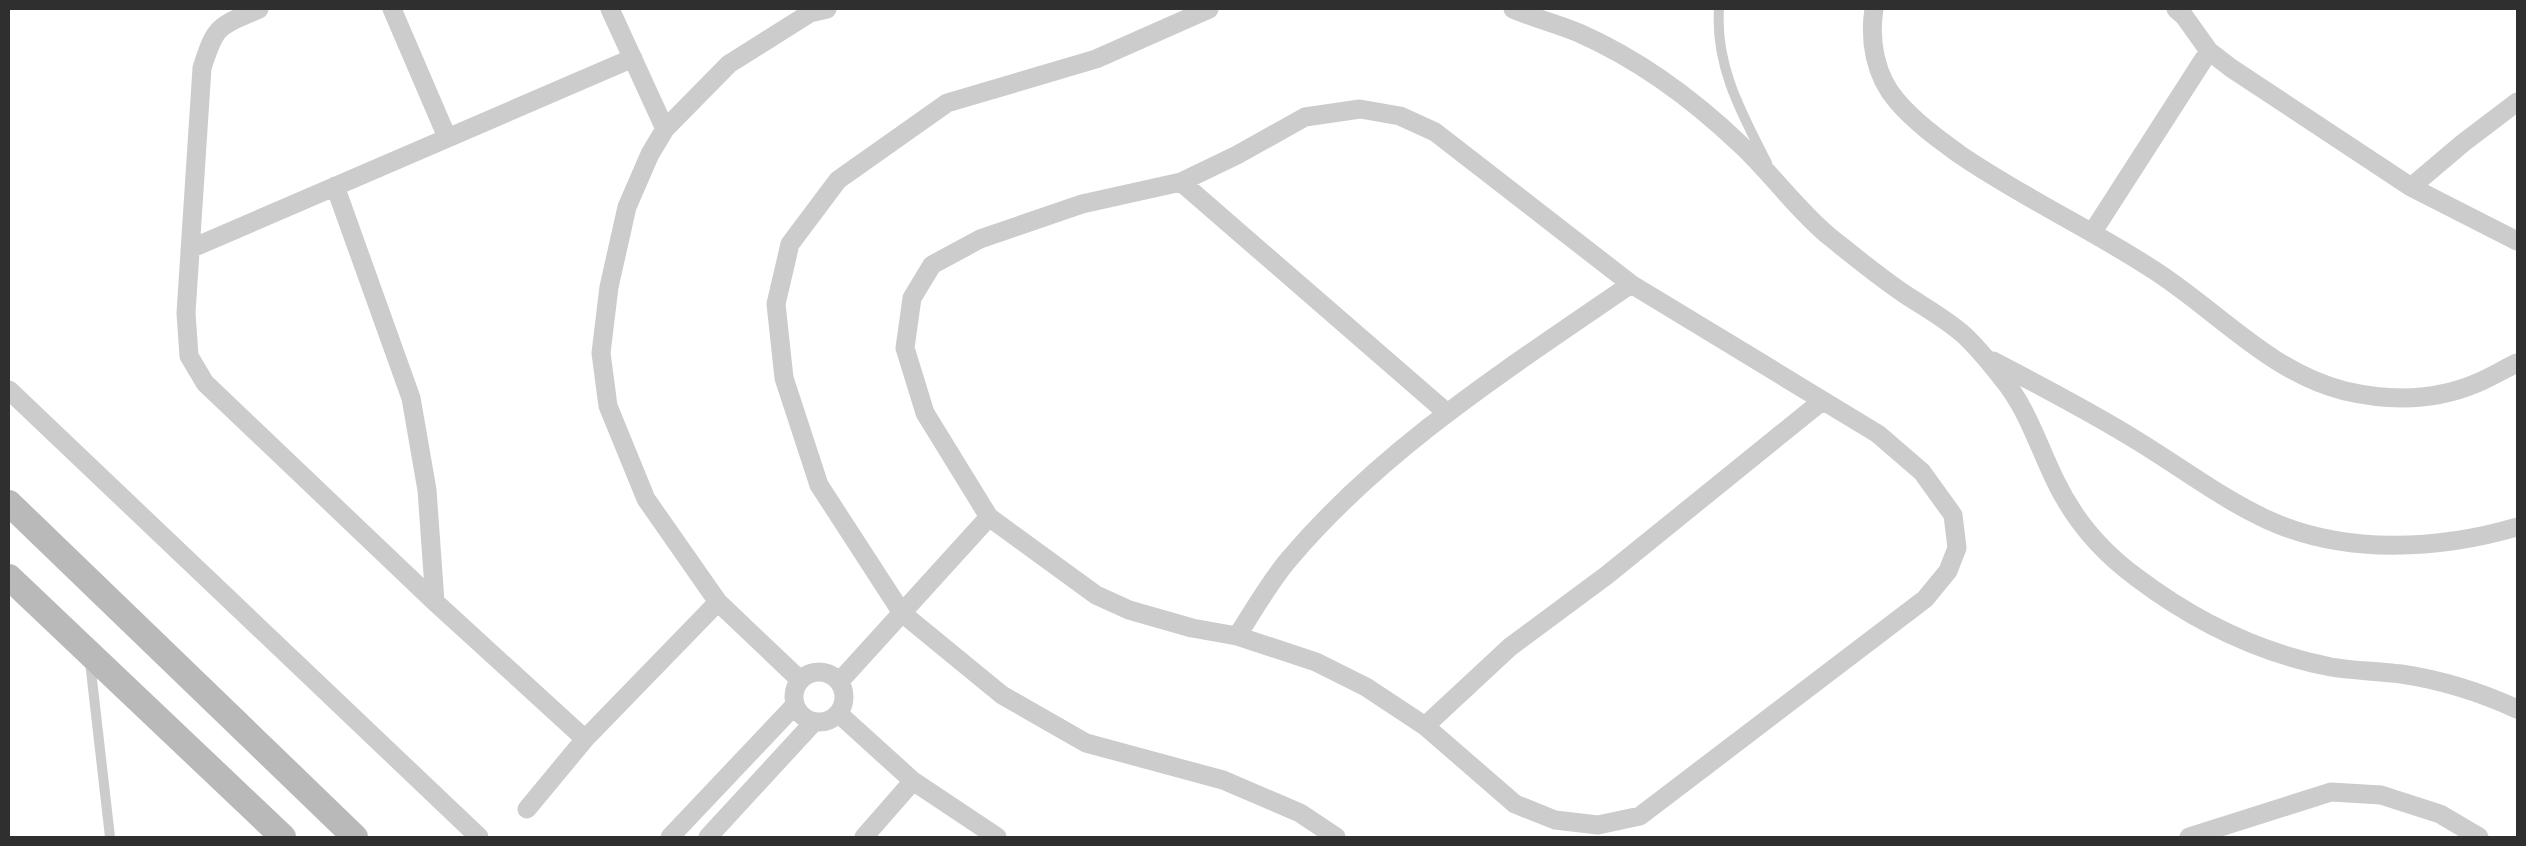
<svg xmlns="http://www.w3.org/2000/svg" width="2526" height="846" viewBox="0 0 2526 846" font-family="Ubuntu,sans-serif">
<style>
.lines{fill:none;stroke-linecap:round;stroke-linejoin:round}
.lane{stroke:#ccc;stroke-width:10}
.street{stroke:#ccc;stroke-width:19}
.secondary{stroke:#b9b9b9;stroke-width:26}
</style>
<rect width="100%" height="100%" fill="#fff"/>
<g class="lines">
<path class="lane" d="M1719,9c-4,57 23,105 48,154
M90,662l20,175"/>
<path class="street" d="M259,9c-41,18 -43,15 -57,59l-16,245 3,43 16,27 230,219 150,137 133,-137
M392,9l55,128
M610,9l55,120
M1209,9l-113,50 -149,44 -109,77 -48,64 -14,60 8,74 35,107 83,128 100,82 84,48 137,37 77,33 36,24
M1513,9c21,9 44,15 66,24 59,26 115,67 162,112 31,29 56,65 89,92 25,20 49,40 76,58 20,13 40,24 58,40 14,13 26,28 38,43 25,30 36,67 53,102 18,38 47,72 81,97 58,44 123,76 195,90 24,4 47,4 70,7 41,6 79,18 116,35
M1874,9c-5,31 1,67 23,92 18,21 40,37 62,53 61,42 128,73 190,113 65,40 119,105 196,124 43,10 90,10 132,-8 14,-6 27,-14 40,-20
M2176,9l8,7 25,35 22,17 180,119 52,-44 54,-41
M1360,109l40,7 35,16 196,152 247,150 44,38 31,43 4,33 -9,23 -23,28 -285,217 -42,9 -43,-5 -40,-16 -90,-78 -59,-39 -50,-25 -79,-26 -45,-8 -63,-18 -33,-15 -107,-78 -64,-104 -20,-65 7,-50 20,-33 48,-26 102,-35 99,-22 56,-27 68,-38z
M1181,182l265,230
M335,186l76,212 16,92 8,112
M2411,187l106,54
M2092,233l117,-182
M190,249l443,-191
M1993,361c48,25 96,50 143,79 43,26 86,59 132,80 77,35 170,30 249,7
M9,390l470,447
M1237,636c17,-26 33,-55 53,-78 95,-112 221,-191 341,-274
M794 697a25 25 0 1 1 50 0a25 25 0 1 1-50 0Z
M800,680l-82,-78 -72,-103 -38,-93 -7,-53 8,-66 18,-80 23,-53 15,-25 64,-65 81,-51 17,-4
M840,681l149,-164
M839,714l74,67 84,56
M1425,726l85,-79 97,-72 215,-174
M527,809l58,-70
M670,837l125,-132
M708,837l106,-115
M864,837l49,-56
M2189,837l142,-45 50,3 59,19 39,23"/>
<path class="secondary" d="M9,503l346,334
M9,577l274,260"/>
</g>
<rect width="2526" height="846" fill="none" stroke="#2f2f2f" stroke-width="20"/>
</svg>
